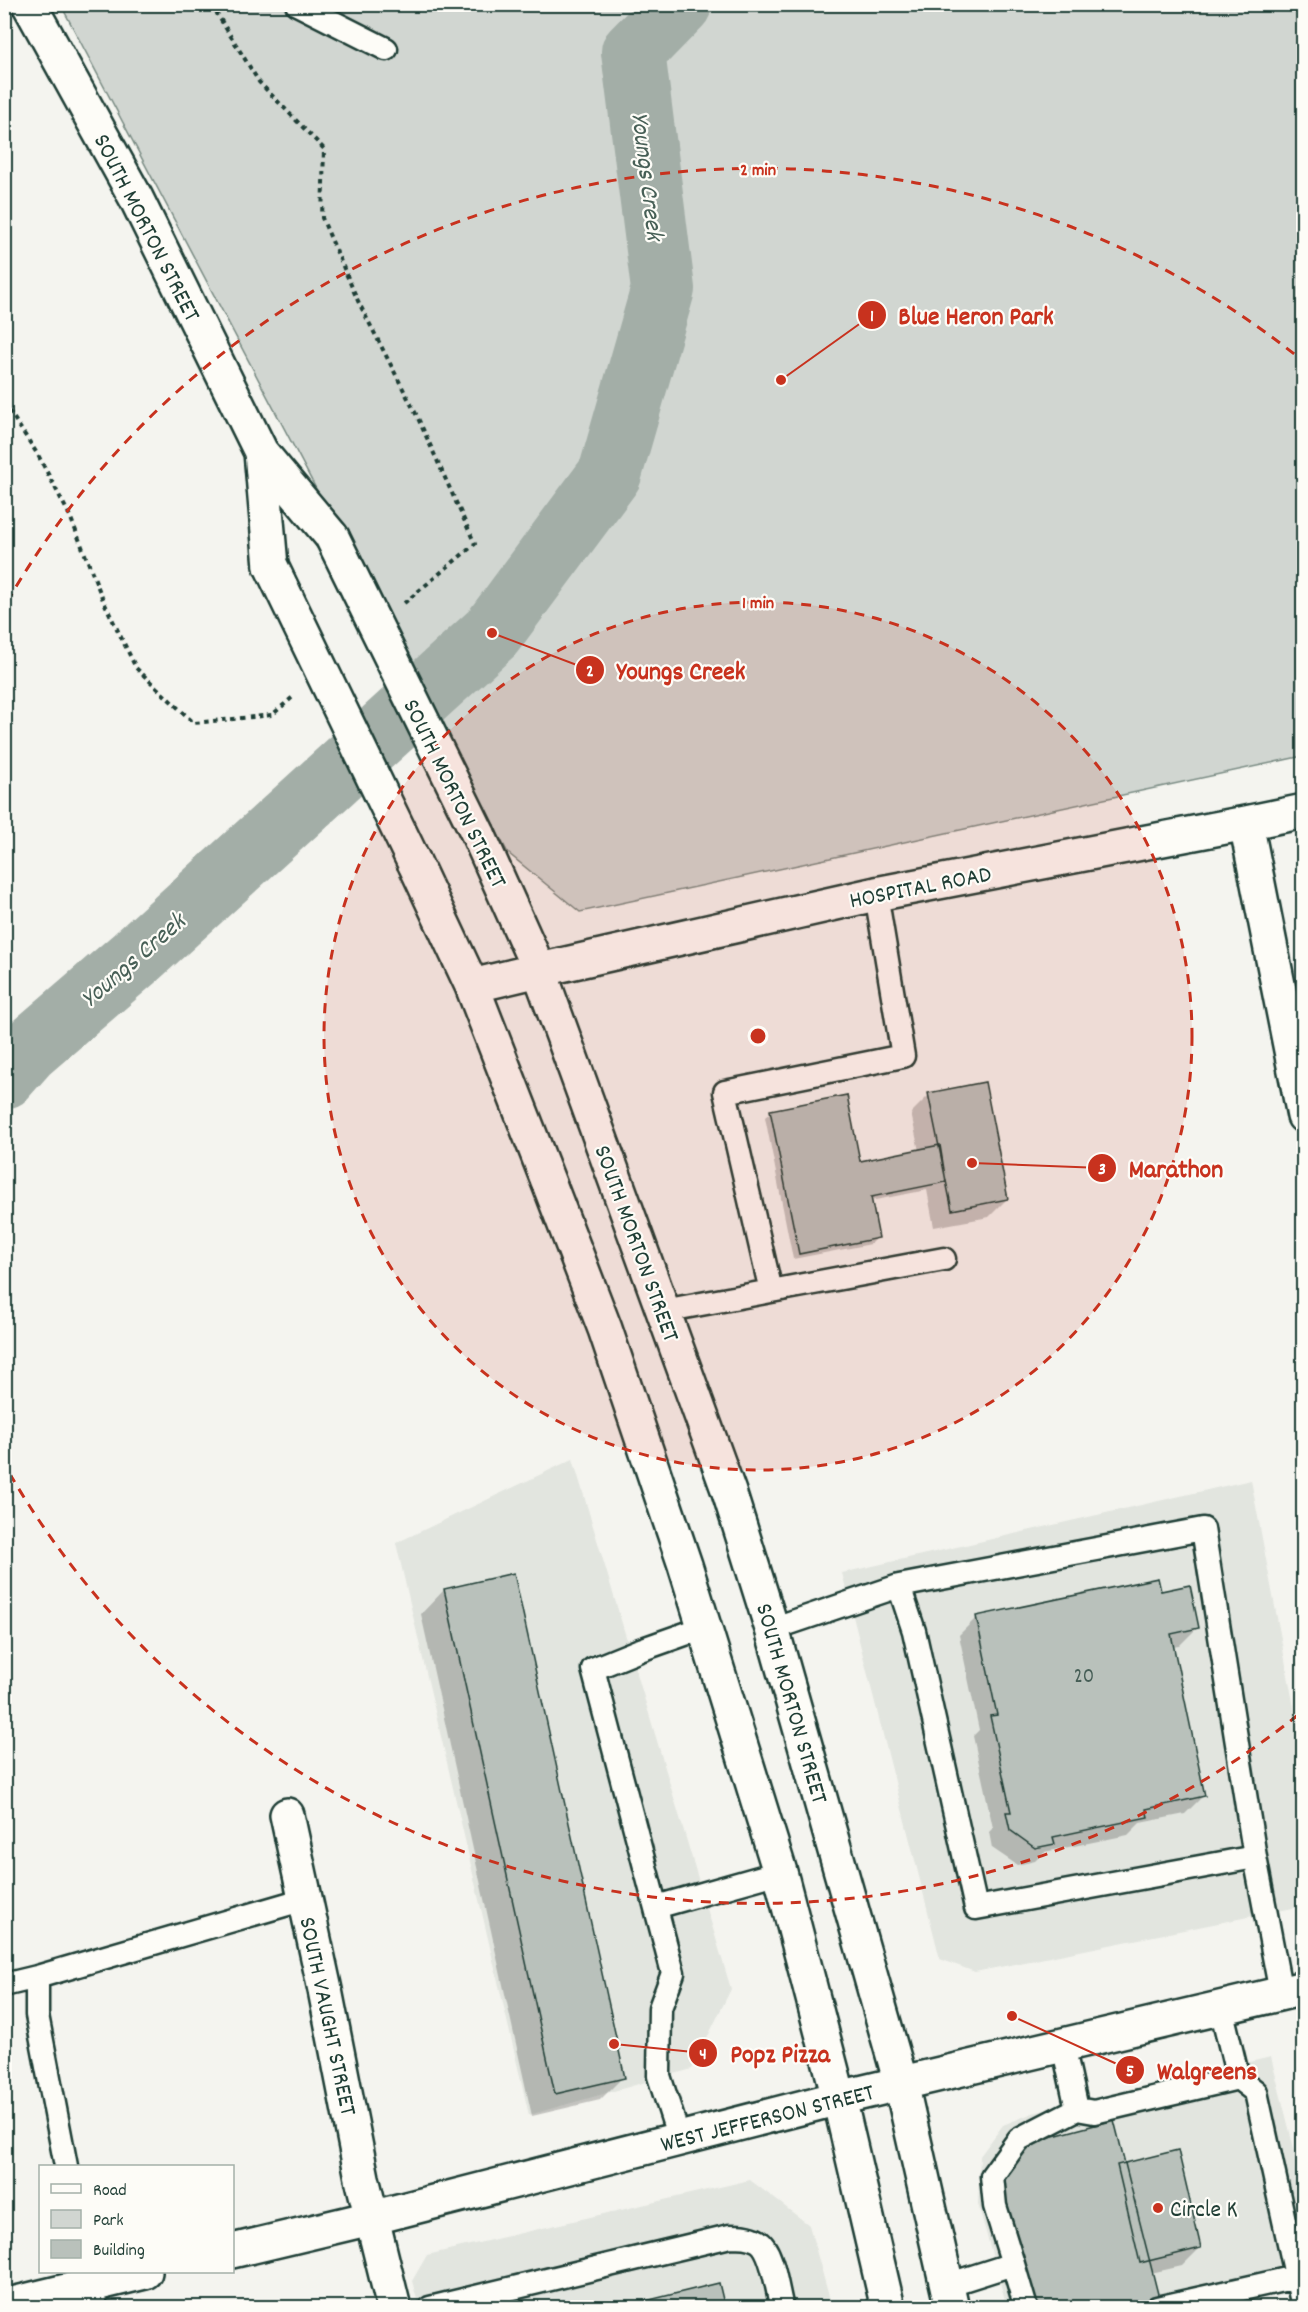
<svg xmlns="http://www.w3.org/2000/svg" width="1308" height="2312" viewBox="0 0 1308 2312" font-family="Dekko,sans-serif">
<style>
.built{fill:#e2e5df}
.green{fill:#d1d6d1;stroke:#788a82;stroke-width:1.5}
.shadow{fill:#0003}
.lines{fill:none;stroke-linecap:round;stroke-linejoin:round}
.river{stroke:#a3aea7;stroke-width:64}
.building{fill:#b9c1bb;stroke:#1f3d34;stroke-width:1.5}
.lane-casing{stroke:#1f3d34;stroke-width:27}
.street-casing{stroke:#1f3d34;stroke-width:38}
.primary-casing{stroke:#1f3d34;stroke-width:38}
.path{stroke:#1f3d34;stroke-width:4;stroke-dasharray:4.5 4.5;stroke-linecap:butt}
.lane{stroke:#fdfcf7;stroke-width:22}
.street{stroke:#fdfcf7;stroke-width:33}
.primary{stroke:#fdfcf7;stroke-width:33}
.primary-bridge-casing{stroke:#1f3d34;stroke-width:38;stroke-linecap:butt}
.primary-bridge{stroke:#fdfcf7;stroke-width:33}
.ring{fill:none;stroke:#c8321e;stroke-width:3;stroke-dasharray:10 8}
.poi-dot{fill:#c8321e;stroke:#fdfcf7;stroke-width:2}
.labels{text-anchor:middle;stroke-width:4.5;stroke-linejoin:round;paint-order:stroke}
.number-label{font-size:21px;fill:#465e56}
.street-label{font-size:24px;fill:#1f3d34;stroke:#fdfcf7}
.poi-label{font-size:24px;fill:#1f3d34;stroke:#fdfcf7;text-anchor:start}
.water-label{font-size:26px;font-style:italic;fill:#475f56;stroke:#fdfcf7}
.centre{fill:#c8321e;stroke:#fdfcf7;stroke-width:3}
.ring-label{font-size:18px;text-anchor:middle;font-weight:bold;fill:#c8321e;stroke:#fdfcf7;stroke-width:4.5;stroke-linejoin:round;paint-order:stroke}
.leader{fill:none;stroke:#c8321e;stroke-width:2}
.callout-dot{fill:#c8321e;stroke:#fdfcf7;stroke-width:2}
.mark-label{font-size:18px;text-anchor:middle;font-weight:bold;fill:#fff}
.callout-label{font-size:26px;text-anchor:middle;font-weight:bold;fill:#c8321e;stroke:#fdfcf7;stroke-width:4.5;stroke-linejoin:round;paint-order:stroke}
</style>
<rect width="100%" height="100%" fill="#f4f4ef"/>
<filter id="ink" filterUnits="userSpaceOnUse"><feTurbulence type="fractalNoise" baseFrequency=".0167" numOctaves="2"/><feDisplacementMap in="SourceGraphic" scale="12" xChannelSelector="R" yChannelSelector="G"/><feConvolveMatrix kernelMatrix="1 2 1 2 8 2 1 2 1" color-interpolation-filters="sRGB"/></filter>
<g filter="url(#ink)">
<path class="built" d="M573,1459l158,530 -39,80 -163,46 -133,-572z
M1251,1480l52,275v151l-328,66 -35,-13 -98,-386z
M1271,2057l32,127v103l-85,20h-211l-29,-103 2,-48 23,-31 30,-12z
M750,2180l59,45 23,82h-413l-7,-26 15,-26z"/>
<path class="green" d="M61,5h1242v751l-723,156 -72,-59z"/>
<path class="shadow" d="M929,1095l78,104 -18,18 -55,10 -7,-37 -57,11 7,37 -6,6 -78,15 -28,-142 6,-5 88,51 60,-12 -8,-38z
M444,1590l179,487 -23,23 -68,16 -111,-502z
M1160,1592l37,36 -18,18 -7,1 31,149 -18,18 -45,9 -12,12 -84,17 -9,9 -18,4 -25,-17 -3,-16 4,-4 -20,-92 6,-6 -20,-95 18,-18z
M1113,2122l11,43 76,83 -18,18 -31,7v30l-18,5h-108l-37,-149 5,-5z"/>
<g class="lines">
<path class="river" d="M4,1077l23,-26 108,-93 357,-325 118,-159 53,-185 -30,-237 47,-48"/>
</g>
<path class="building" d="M985,1082l23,117 -56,11 -24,-117z
M847,1095l13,66 80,-16 6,37 -75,15 8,41 -80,16 -29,-144z
M514,1573l111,505 -70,16 -111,-505z
M1158,1578l3,13 29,-6 9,43 -28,6 34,162 -59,13 2,8 -95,20 2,7 -20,4 -25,-18 -4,-18h5l-21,-96 7,-1 -21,-99z
M1114,2120l45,178 -40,10h-87l-39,-156z
M1178,2150l23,98 -61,15 -23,-98z
M719,2283l6,25h-87l-1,-5z"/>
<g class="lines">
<g class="lane-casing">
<path id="lane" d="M297,4l89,45
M4,5l1,-1
M771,1291l173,-32
M663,1311l108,-20 -46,-199 178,-36 -27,-162
M899,1586l304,-57 52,328
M772,1629l127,-43 15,45 62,277 279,-51 26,136
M656,1907l124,-35
M4,1985l33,-8
M1221,2008l17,70
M1063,2045l14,64 17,3 144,-34 18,14 47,215
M679,2138l-20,-62 1,-68 13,-35 -80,-304 47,-19 65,-23
M66,2166l-29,-151v-38l268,-78
M1013,2264l-18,-58 -3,-30 27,-37 58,-30
M88,2272l8,36
M947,2285l66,-21 13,44
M430,2308l300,-72c10,0 19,0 28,5 15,9 19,50 24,67
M1157,2308l139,-31"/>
</g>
<g class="street-casing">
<path id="street" d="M1246,823l58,293
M539,970l337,-76 370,-71 58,-12
M287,1815l38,175 37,188 32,130"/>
</g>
<g class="primary-casing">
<path id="primary" d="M29,4l107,194 125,254 71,85
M261,452l10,114
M478,834l61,136 190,522 43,137 129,454 51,225
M414,862l58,124 78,200 55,143 80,236 95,307 59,226 49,210
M472,986l67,-16
M232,2251l139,-33 468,-120 465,-110
M4,2306l141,-34"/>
</g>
<path class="path" d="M211,4l48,78 65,67 -2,69 36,83 59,115 58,128 -72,60
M4,403l34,52 32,61 33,84 33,68 58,55 78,-8 22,-19"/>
<use href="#lane" class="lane"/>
<use href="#street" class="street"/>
<use href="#primary" class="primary"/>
<g class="primary-bridge-casing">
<path id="primary-bridge" d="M332,537l146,297
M271,566l143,296"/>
</g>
<use href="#primary-bridge" class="primary-bridge"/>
</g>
</g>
<circle cx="758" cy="1036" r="434" fill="#c8321e" fill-opacity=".12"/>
<g class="ring">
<circle cx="758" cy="1036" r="434"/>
<path d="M1298 1715A867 867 0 0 1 7 1469M7 602A867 867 0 0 1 1298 357"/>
</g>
<circle class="poi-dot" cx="1158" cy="2208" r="6"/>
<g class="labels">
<g class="number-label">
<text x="1084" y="1682">20</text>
</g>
<g class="street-label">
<text transform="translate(148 227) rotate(63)" y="8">SOUTH MORTON STREET</text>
<text transform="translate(456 793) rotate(64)" y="8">SOUTH MORTON STREET</text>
<text transform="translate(920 886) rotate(-11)" y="8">HOSPITAL ROAD</text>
<text transform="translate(638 1243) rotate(70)" y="8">SOUTH MORTON STREET</text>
<text transform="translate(793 1703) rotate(74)" y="8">SOUTH MORTON STREET</text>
<text transform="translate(329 2016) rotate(78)" y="8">SOUTH VAUGHT STREET</text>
<text transform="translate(767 2117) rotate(-14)" y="8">WEST JEFFERSON STREET</text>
</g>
<g class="poi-label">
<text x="1170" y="2216">Circle K</text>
</g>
<g class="water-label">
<text transform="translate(649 176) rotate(83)" y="9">Youngs Creek</text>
<text transform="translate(132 959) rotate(-41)" y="9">Youngs Creek</text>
</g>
</g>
<circle cx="758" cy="1036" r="9" class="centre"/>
<g class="ring-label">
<text x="758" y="175">2 min</text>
<text x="758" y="608">1 min</text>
</g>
<path class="leader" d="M781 380L872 315M492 633L590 670M972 1163L1102 1168M614 2044L703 2053M1012 2016L1130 2070"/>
<g class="callout-dot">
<circle cx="781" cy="380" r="6"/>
<circle cx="492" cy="633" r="6"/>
<circle cx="972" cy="1163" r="6"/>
<circle cx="614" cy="2044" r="6"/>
<circle cx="1012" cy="2016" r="6"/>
<circle cx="872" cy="315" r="15"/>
<circle cx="590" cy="670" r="15"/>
<circle cx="1102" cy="1168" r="15"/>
<circle cx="703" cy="2053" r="15"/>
<circle cx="1130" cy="2070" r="15"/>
</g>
<g class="mark-label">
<text x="872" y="321">1</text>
<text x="590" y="676">2</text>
<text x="1102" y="1174">3</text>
<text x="703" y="2059">4</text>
<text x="1130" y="2076">5</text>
</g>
<g class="callout-label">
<text x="976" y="324">Blue Heron Park</text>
<text x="681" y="679">Youngs Creek</text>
<text x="1176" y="1177">Marathon</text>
<text x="780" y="2062">Popz Pizza</text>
<text x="1207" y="2079">Walgreens</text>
</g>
<rect width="1308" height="2312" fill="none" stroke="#fdfcf7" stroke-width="24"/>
<rect x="12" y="12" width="1284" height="2288" fill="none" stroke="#1f3d34" stroke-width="2" filter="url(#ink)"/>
<rect x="39" y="2165" width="195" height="108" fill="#fdfcf7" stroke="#a4b0a9" stroke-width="1.5"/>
<rect x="51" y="2184" width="30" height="9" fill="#fdfcf7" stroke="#a4b0a9" stroke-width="1.5"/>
<text x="93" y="2195" font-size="18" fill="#1f3d34">Road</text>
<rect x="51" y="2210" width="30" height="18" fill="#d1d6d1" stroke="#a4b0a9" stroke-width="1.5"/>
<text x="93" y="2225" font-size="18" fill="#1f3d34">Park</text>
<rect x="51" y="2240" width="30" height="18" fill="#b9c1bb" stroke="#a4b0a9" stroke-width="1.5"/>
<text x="93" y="2255" font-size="18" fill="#1f3d34">Building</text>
</svg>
